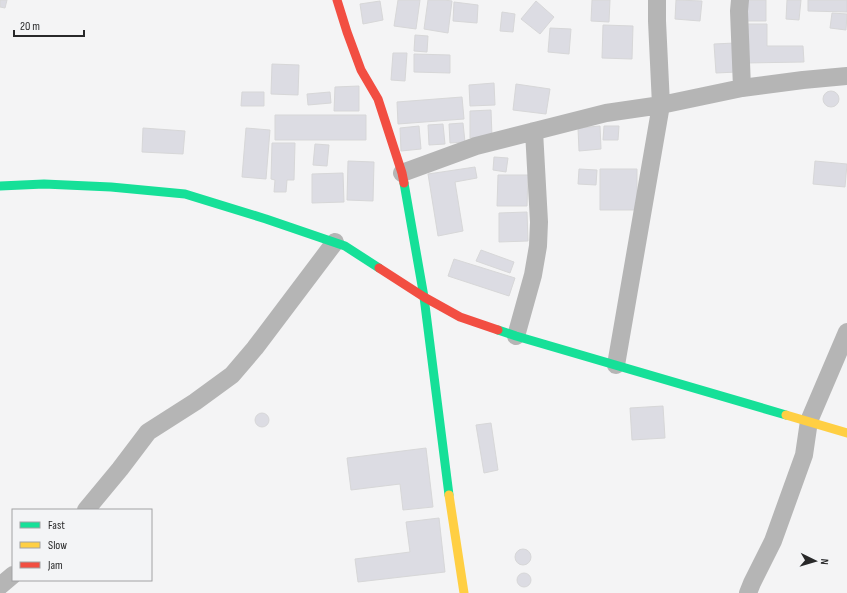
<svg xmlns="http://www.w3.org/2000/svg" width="847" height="593" viewBox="0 0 847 593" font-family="'Sofia Sans Condensed',sans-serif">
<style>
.building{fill:#dcdce3;stroke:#d7d7d8}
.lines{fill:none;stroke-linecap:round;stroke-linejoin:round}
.street{stroke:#b5b5b5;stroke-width:18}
.fast{stroke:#16e098;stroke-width:9}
.slow{stroke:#ffcf43;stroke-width:9}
.jam{stroke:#f24e42;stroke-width:9}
</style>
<rect width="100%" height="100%" fill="#f4f4f5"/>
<path class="building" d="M0,0h7l-2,8 -5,-1z
M398,0h22l-4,29 -22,-3z
M428,0h16l8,1 -4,32 -24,-4z
M592,0h18l-1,22 -18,-1z
M676,0l26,1 -2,20 -25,-2z
M745,0h21v21h-21z
M787,0h14l-2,20 -13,-1z
M808,0h39v12l-39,-1z
M380,1l3,19 -20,4 -3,-20z
M536,1l18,16 -14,17 -19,-15z
M454,2l24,3 -1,18 -24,-2z
M502,12l13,2 -2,18 -13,-1z
M832,13l15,1 -1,16 -16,-2z
M745,24h22v22h36l1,16 -59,1z
M603,25l30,1 -1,33 -30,-1z
M550,28l21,1 -2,25 -21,-2z
M415,35l13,1 -1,16 -13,-1z
M735,43l2,29 -21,1 -2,-29z
M393,53h14l-2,28 -14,-1z
M414,54l36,1v18l-36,-1z
M272,64l27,1 -1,30 -27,-1z
M494,83l1,22 -25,1 -1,-21z
M516,84l34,5 -4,25 -33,-4z
M359,86v25h-25l1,-24z
M823 99a8 8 0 1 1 16 0a8 8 0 1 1-16 0Z
M242,92h22v14h-23z
M330,92l1,11 -23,2 -1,-11z
M462,97l2,22 -66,5 -1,-22z
M491,110l1,27 -22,1v-27z
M275,115h91v25h-91z
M463,123l2,19 -15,1 -1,-19z
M443,124l2,20 -16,1 -1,-20z
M419,126l2,23 -20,2 -1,-23z
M600,126l1,23 -22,2 -1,-23z
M604,126h15l-1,14h-15z
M143,128l42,3 -2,23 -41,-2z
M246,128l24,2 -4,49 -24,-2z
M272,143h23l-1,37h-7l-1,12h-12l1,-12 -4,-1z
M315,144l14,1 -2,21 -14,-1z
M494,157l14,1 -2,14 -13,-2z
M348,161l26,1 -1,39 -26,-1z
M815,161l32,3 -2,23 -32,-3z
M475,167l2,11 -22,4 8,49 -25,5 -10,-62z
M579,169l18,1 -1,15 -18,-1z
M600,169h37v41h-37z
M343,173l1,29 -32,1v-29z
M498,175h30l-1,31h-30z
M527,212l1,29 -29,1v-29z
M481,250l33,12 -4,11 -34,-12z
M454,259l61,19 -6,18 -61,-20z
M663,406l2,32 -33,2 -2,-32z
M255 420a7 7 0 1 1 14 0a7 7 0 1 1-14 0Z
M491,423l7,47 -14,3 -8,-48z
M426,448l7,59 -30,3 -3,-26 -49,6 -4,-32z
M439,518l6,54 -87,10 -3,-23 55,-7 -4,-30z
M515 557a8 8 0 1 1 16 0a8 8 0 1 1-16 0Z
M517 580a7 7 0 1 1 14 0a7 7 0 1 1-14 0Z"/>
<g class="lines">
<path class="street" d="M740,0l-1,11 3,77
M402,173l74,-27 130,-33 55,-8 81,-17 61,-8 44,-4
M516,336l17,-61 5,-29 1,-24 -5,-91
M616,365l45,-260 -4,-84v-21
M86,510l34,-41 28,-37 47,-30 37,-27 23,-27 80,-106
M0,586l13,-11
M748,593l4,-10 21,-42 31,-86 5,-34 38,-89"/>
<path class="fast" d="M404,183l20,114 25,198
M0,186l44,-2 67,3 74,7 81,25 79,27 34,22
M498,330l18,6 270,79"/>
<path class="slow" d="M786,415l61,18
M449,495l15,98"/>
<path class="jam" d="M337,0l10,32 14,38 17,29 24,74 2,10
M379,268l45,29 36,20 38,13"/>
</g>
<rect x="12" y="509" width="140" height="72" fill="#f3f4f6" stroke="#a2a2a4"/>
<rect x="20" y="522" width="20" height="6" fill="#16e098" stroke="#a2a2a4"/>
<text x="48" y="529" font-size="12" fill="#282829">Fast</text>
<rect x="20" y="542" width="20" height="6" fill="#ffcf43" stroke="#a2a2a4"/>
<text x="48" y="549" font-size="12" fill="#282829">Slow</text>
<rect x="20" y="562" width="20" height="6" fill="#f24e42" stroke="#a2a2a4"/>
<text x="48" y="569" font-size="12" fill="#282829">Jam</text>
<g transform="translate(815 561) rotate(95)" stroke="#f3f4f6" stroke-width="3" paint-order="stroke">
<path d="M0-3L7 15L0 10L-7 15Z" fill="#282829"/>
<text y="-6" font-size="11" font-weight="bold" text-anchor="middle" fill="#282829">N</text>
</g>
<path d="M14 30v6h70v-6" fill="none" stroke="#282829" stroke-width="2"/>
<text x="20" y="30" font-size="12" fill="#282829" stroke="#f3f4f6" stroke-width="3" paint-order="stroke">20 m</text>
</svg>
